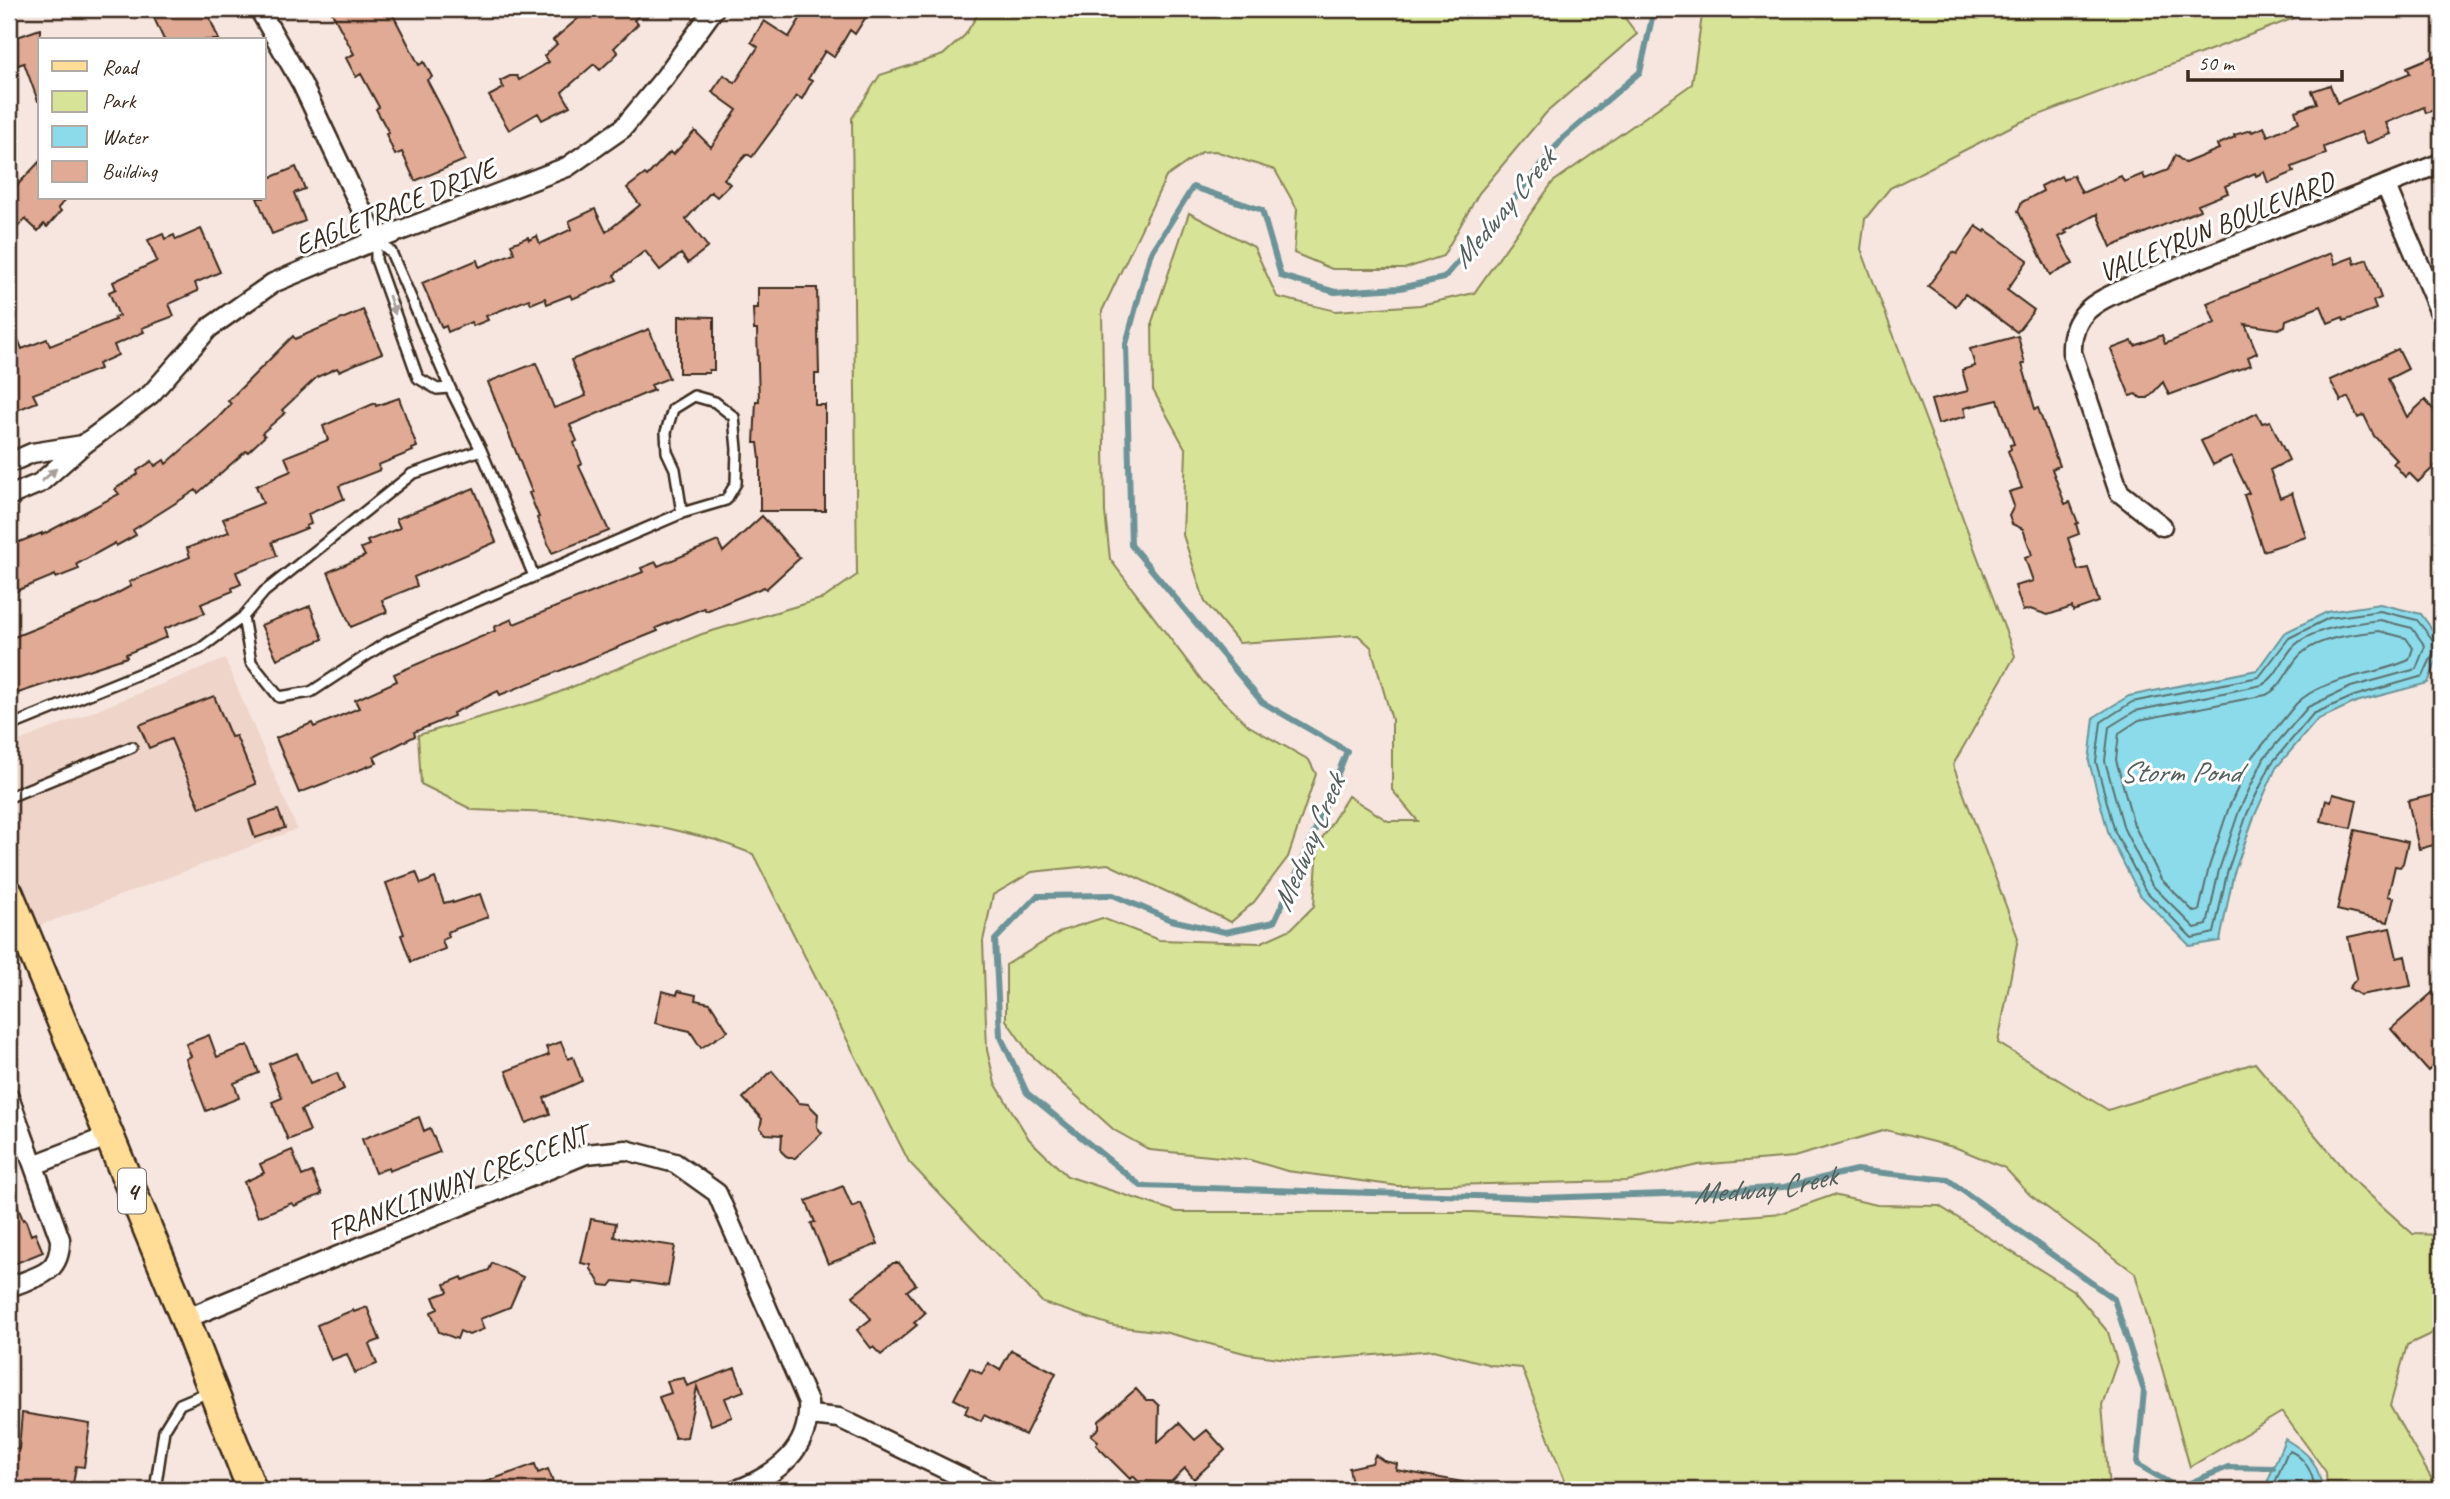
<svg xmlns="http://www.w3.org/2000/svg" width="2450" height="1499" viewBox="0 0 2450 1499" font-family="Caveat,sans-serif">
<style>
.built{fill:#efd4c9}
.green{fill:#d7e396;stroke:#89865a;stroke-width:2}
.water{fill:#8cdbea;stroke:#6c9498;stroke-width:2}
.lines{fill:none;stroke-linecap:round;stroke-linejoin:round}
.shore{stroke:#5b7170;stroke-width:2}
.stream{stroke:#6c9498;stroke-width:6}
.building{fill:#e0aa95;stroke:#3b2a1e;stroke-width:2}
.lane-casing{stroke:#3b2a1e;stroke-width:14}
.street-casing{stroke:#3b2a1e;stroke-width:23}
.primary-casing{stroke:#3b2a1e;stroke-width:33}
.lane{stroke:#fff;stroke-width:9}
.street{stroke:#fff;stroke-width:18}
.primary{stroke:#ffdd96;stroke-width:28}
.oneway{fill:#a79f9a}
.labels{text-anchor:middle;stroke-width:6;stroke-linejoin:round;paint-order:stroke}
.shield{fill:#fff;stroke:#766a62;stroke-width:2}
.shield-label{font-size:26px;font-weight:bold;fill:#3b2a1e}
.street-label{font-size:28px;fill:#3b2a1e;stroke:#fff}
.water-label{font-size:30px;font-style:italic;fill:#535f5b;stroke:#fff}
</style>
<rect width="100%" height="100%" fill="#f6e6df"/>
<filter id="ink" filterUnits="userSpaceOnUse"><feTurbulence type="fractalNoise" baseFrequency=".0143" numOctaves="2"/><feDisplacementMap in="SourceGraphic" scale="14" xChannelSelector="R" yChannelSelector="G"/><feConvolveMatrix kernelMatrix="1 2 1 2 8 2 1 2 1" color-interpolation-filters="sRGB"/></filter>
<g filter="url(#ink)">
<path class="built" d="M225,659l72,170 -261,98 -27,-69v-113z"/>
<path class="green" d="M981,9h637l19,25 -91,79 -67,80 -36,63 -39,13h-72l-38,-16 3,-44 -22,-39 -60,-19 -13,1 -36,25 -64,134 3,201 5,47 93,123 46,44 60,34 7,14 -28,83 -34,45 -23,20 -123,-58 -76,8 -39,23 -10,46 4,109 8,33 34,56 38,37 110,36h295l201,10 109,-9 51,-18 44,10 62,1 135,85 34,41 9,30 -15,43 7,83 6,2h-547l-46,-122 -31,-3 -57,-15 -131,11 -55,-7 -84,-22 -50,-6 -71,-23 -134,-141 -156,-308 -37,-14 -55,-13 -82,-13 -106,-4 -52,-26 -3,-49 122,-35 162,-66 122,-36 33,-23 -5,-457 28,-43 63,-20 22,-20z
M1703,9h615l-300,114 -128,65 -25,31 -4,30 154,407 -62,109 65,173 -20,105 110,67 147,-47 96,115 62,56 28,1v94l-34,16 -17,61 48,84h-111l-1,-18 -44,-60 -92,55 -55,-194 -105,-78 -25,-27 -48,-20 -71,-18 -92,27 -96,8 -71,16 -229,5 -111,-15 -37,-11 -100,-10 -36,-20 -85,-77 -23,-33v-55l56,-34 40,-13 57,22 101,3 31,-14 23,-23 4,-61 30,-49 40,25h30l-26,-31v-70l-21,-73 -13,-12 -119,8 -34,-41 -22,-67 3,-85 -33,-60 -1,-68 37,-109 65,34 23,50 59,14 84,-6 54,-12 79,-111 139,-98z"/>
<path class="water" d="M2380,604l41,10c26,35 22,29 7,69l-72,19 -39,18 -41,48 -22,49 -21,59 -13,65 -30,5 -50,-51 -31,-60 -20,-73 5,-45 35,-21 128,-26 27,-37 43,-21z
M2285,1439c22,13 34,23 37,51h-58z"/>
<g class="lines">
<path class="shore" d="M2380,611l37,9 20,25 -14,31 -69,20 -41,18 -42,50 -24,50 -20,59 -13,60 -22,5 -47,-48 -30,-58 -19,-70 5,-40 31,-20 127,-25 30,-39 40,-20z
M2380,620l32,8 13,18 -9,23 -65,18 -43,20 -44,51 -25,53 -20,59 -12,55 -12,3 -43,-43 -28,-56 -19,-68 4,-34 26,-16 127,-26c15,-8 20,-26 31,-38 18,-19 62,-24 87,-27z
M2379,631l27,7 7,10 -4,12c-34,16 -85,16 -113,44l-44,54 -23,49 -20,60 -10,44 -5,1 -33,-33 -27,-54 -18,-65 3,-27 20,-13 127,-25c18,-8 21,-28 35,-41 19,-17 54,-20 78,-23z
M2272,1490l15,-37 3,-2c15,7 23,22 25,39"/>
<path class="stream" id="s1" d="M1654,9l-14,63 -77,66 -56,69 -63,71 -44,10 -65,4 -54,-16 -19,-66 -69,-23 -43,68 -24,89 5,201 131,157 85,49 -44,109 -29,62 -49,10 -54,-12 -58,-25 -76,1 -42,44 5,95 27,58 114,93 398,12 157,-5 88,-6 72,-17 92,10 166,119 30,92 -7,73 41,24 50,-21 45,1"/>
</g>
<path class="building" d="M150,9h56l13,31h-55z
M330,9h60l29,56 5,-3 8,15 -5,3 20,38 18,42 -50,21 -13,-29 -7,3 -9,-21 3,-1 -13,-24 3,-2 -18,-33 -5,3 -10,-19 8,-4z
M589,9h56l-11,11 4,4 -24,24 4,5 -18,17 -6,-6 -32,28 8,14 -28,14 -4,-7 -29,17 -20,-34 15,-8 -4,-7 10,-5h7l2,4 30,-18 -5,-6 13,-12 -4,-4z
M806,9h65l-16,25 -5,-4 -16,27 -9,-6 -17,28 4,2 -10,18 -5,-3 -45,61 -5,-3 -23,25 6,5 -13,13 -6,-5 -25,27 22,28 -20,16 -7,-9 -21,16 -15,-19 -31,24 3,5 -45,19 -2,-4 -23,9 -2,-6 -14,6 -2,-5 -43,17 2,4 -15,6 -2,-4 -23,10 -2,-6 -4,2 -20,-45 55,-23 2,7 35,-14 -3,-9 17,-7 1,3 8,-4 3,8 32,-15 -3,-8 26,-12 11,23 34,-27 -13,-17 18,-14 2,2 23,-24 3,3 22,-24 16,16 26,-37 -25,-18 12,-17 11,8 23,-36 -7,-5 13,-21 25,16z
M40,29v72h-2l-14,-38 -15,5v-28z
M2441,53v54l-15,6 -2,-6 -38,16 5,11 -25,10 -5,-12 -37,15 2,7 -34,13 2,5 -26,11 -4,-11 -8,4 -1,-3 -30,13 3,7 -30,12 2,5 -89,37 -14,-33 -32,17 2,2 -8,4 14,27 -23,11 -32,-64 4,-9 21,-11 -2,-5 20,-10 2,4 10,-5 9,18 39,-17 3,6 19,-8 2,5 23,-9 7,-15 10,8 34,-14 -2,-4 18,-8 -1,-2 17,-5 1,2 12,-5 4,9 31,-14 -4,-11 22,-8 -5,-12 18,-6 7,18 73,-30 -3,-6z
M40,161v37h27l-9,10 3,3 -14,16 -3,-3 -6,7 -13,-12 -16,17v-42z
M296,167l9,22 -11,4 11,28 -33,13 -15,-36h7v-18z
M1976,226l9,6 1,-2 42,30 -21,30 27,20 -17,22 -52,-38 -9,12 -28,-20 25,-34 4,2z
M201,229l19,43 -25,11 3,8 -29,13 5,12 -32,12 2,4 -30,13 4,10 -20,9 2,5 -67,25 4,8 -22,9 -6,-15v-79l13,32 25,-10 3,7 65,-26 -1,-2 5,-2 -10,-24 7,-3 -3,-7 44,-21 -9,-21 15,-6 2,5 9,-4 2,5z
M2331,253l4,11 18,-7 2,7 12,-5 14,39 -8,3 3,8 -32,12 -1,-4 -15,6 -7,-17 -35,14 -1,6 -7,3 -33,-5 12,29 -9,4 3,8 -82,30 -6,-13 -15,16h-7l-5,-4 -6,2 -19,-47 21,-8 3,5 27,-11 3,9 50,-21 -8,-20z
M758,288h59l2,86h-4v31h10v106h-65v-52l-2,-16h-4l2,-42h3l-2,-71h-3l-1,-22h5z
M363,310l19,43 -43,18 -2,-3 -20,9 -35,33 3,3 -23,20 3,3 -17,16 -2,-1 -48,42 -2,-3 -63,40 3,5 -20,11 -1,-3 -38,21 2,5 -23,9 -1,-3 -46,19v-48l33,-13v2l77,-41 -4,-5 23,-15 -1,-3 15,-10 3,5 9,-6 2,4 51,-45 14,-15 -3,-3 65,-65 2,3z
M679,316l35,1v53h-5v3h-30z
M649,329l20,49 -18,7 3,5 -84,35 7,16 -3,2 8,21 -3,2 30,65 -57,22 -15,-35 2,-1 -10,-24 3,-1 -44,-110 48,-19 18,45 32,-12 -15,-36z
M2018,336l7,28h-3l13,45 3,-1 21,58 -7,3 13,35 5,-2 8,21 -2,1 3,10 -11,4 10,32 10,-2 11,34 -26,9 -1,-4 -24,8 -18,-6 -7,2 -8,-25 18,-5 -8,-23 7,-3 -9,-26 -11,-5 -3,-8 5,-10 -5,-14 13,-4 -14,-37 3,-2 -1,-4 4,-1 -16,-44 -34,8 2,8 -28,8 -7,-24 37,-9 -6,-21 13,-4 -5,-17z
M2398,349l10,20 -20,10 19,38 18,-17 16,18v42l-23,22 -9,-9 -4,4 -12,-14 4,-3 -23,-24 -10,-21 -6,3 -10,-21 -7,4 -11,-21z
M399,398l18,49 -5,2 1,2 -35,14 2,5 -41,16 5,13 -36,15 3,10 -5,2 1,2 -35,14 5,14 -41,16 5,12 -9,4 1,3 -32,13 4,9 -41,16 3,8 -41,17 1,3 -118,39v-57l92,-37 30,-16 -2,-4 61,-25 -3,-9 42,-16 -6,-13 40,-16 -7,-17 35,-15 -6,-14 43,-17 -5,-14 52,-23 1,3z
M2257,413l5,10 8,-2 19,39 -19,10 10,28 12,-5 14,44 -43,14 -19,-56 5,-2 -18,-37 -18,9 -12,-24z
M474,488l22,54 -82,35 3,9 -35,14 5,12 -36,15 -23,-55 37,-16 -4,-8 8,-3 -2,-4 33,-13 -4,-9z
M762,516l38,42 -34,31 -2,-2 -58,24 -2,-3 -48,20 2,3 -158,64 -2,-4 -45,22 1,3 -40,16 1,4 -41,21 3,6 -78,30 -23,-55 36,-15 2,4 45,-19 -4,-8 42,-19 -3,-7 101,-43 -1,-4 18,-8 2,5 129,-52 -2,-4 15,-6 2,4 60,-25 5,11z
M310,606l13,33 -46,20 -16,-34z
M214,696l17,41 5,-1 20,48 -56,24 -29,-69 -22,9 -10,-23z
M2441,793v50l-22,6 -11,-48z
M2333,794l24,6 -6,28 -30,-7 5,-21 5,1z
M278,810l7,18 -30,10 -6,-18z
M2355,830l53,12 -5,21 -3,4 -5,-1 -7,30 6,2 -6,24 -51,-12z
M416,872l5,12 14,-6 9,25 8,-2 1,2 27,-9 8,23 -41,15 2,5 -7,3 3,9 -34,13 -10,-27 3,-1 -18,-51z
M2390,928l7,30 8,-2 6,30 -51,9 -11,-7 8,-10 -9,-41z
M662,991l15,4 1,-4 18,4 -1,5 15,3 18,28 -27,17 -11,-17 -35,-8z
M2433,992l8,12v55l-13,12 -37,-42z
M209,1035l8,22 31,-12 11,28 -25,10 5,15 -33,13 -20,-52 5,-3 -5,-12z
M561,1042l7,17 5,-2 9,24 -38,17 6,16 -24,9 -20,-52 43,-16 -3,-8z
M297,1053l13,31 27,-11 7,16 -43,21 9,21 -22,9 -16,-38 10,-4 -13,-34z
M772,1071l27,32 9,1 10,10 -1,13 5,6 -27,25h-7l-7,-7 1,-16 -16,-1 -6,-6 2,-9 -19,-21z
M419,1117l5,14 6,-3 10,24 -51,19 -1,-3 -13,5 -13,-34z
M292,1150l10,26 10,-4 10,22 -28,12 -2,-3 -34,14 -14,-35 20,-9 -4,-9z
M843,1186l9,21 9,-4 17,41 -50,20 -17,-41 4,-1 -9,-21z
M9,1187h2l12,33 2,-1 6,16 4,-2 8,19 -34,14z
M591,1219l25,4 -2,14 61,9 -7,40 -35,-5 -1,2 -18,-2 -4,5 -9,-1 -10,-16v-4l-10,-2z
M492,1263l31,14 -13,30 -30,12 4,10 -15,6 -9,-4 -3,8 -18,-7 -8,-20 7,-3 -5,-12 15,-5 -3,-8 17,-7 1,3 26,-10z
M893,1263h6l17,21 -9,7 18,22 -11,10 3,2 -36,30 -8,-8 -2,1 -14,-18 14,-11 -18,-23z
M367,1307l13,33 -11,4 8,20 -22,9 -8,-19 -16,6 -14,-35 36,-15 1,2z
M1011,1350l45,23 -31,62 -41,-20 -3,6 -16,-8 3,-7 -14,-7 16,-31 12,6 6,-11 12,7z
M735,1368l9,23 -19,7 7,19 -21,8 -14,-38 -10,50 -12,1 -16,-41 12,-4 -4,-12 17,-3 3,8z
M1136,1389l10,11h7l6,6 -1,36 21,-19 16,17 12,-10 18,20 -31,29 -9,-11 -14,14 -33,-1 -5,-5 -3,3 -34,-34 2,-4 -7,-6 8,-7v-7z
M22,1413l68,11 -6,43 -8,-1 -4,24h-63v-42l10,1z
M1375,1455l9,6 13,3 -1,6 67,12 -1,8h-109l-4,-22 23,-5z
M535,1464l3,9 10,-4 8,21h-87v-2z"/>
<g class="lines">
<g class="lane-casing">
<path id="lane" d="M376,240l15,12 59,136 31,62 53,126
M376,240v20l42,118 19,11 13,-1
M481,450l-69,24 -148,118 -21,25 8,45 28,35 32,-5 73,-48 65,-31 233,-100 44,-13 10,-17 1,-34 -3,-32 -19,-15 -21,-6 -21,13 -7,23 1,20 8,17 7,44
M10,726l190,-77 43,-32
M9,797l123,-50
M155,1490l9,-60 16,-26 31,-13"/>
</g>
<g class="street-casing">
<path id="street" d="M259,9l43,75 74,156
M2386,186l55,129
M9,463l23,-10 51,-8
M9,496l31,-13 43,-38 68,-51 58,-66 64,-45 103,-43 191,-73 56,-39 42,-51 49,-68
M2162,526l-43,-34 -47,-139c-2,-44 29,-53 63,-69l306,-121
M9,1097l51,142c1,36 -23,37 -51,48
M34,1165l75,-29
M185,1319l401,-165 40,-4 49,13 42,30 91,209c3,48 -31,72 -71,88
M809,1415l30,3 149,72"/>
</g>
<g class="primary-casing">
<path id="primary" d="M9,894l176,425 67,171"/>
</g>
<use href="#lane" class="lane"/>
<use href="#street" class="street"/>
<use href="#primary" class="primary"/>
</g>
<defs><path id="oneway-solid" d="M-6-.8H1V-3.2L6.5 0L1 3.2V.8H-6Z" transform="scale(1.75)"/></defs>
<g class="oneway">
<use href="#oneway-solid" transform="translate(392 305) rotate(71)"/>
<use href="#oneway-solid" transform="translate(49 475) rotate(-41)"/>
</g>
</g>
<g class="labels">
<rect class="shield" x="118" y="1168.5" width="28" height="45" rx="5"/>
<g class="shield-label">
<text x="132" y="1200">4</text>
</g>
<g class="street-label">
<text transform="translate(395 206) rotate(-22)" y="10">EAGLETRACE DRIVE</text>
<text transform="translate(2216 226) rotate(-22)" y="10">VALLEYRUN BOULEVARD</text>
<text transform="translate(457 1182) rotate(-21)" y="10">FRANKLINWAY CRESCENT</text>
</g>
<g class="water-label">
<text transform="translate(1503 208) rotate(-50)" y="10">Medway Creek</text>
<text x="2180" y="782">Storm Pond</text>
<text transform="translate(1308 843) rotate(-67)" y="10">Medway Creek</text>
<text dy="10" stroke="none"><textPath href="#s1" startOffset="2756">Medway Creek</textPath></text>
</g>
</g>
<rect width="2450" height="1499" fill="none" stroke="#fff" stroke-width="35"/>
<rect x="18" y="18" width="2415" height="1464" fill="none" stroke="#3b2a1e" stroke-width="2.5" filter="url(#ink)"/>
<rect x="38" y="38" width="228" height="161" fill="#ffffff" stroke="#b1aaa5" stroke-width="2"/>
<rect x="52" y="61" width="35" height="10" fill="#ffdd96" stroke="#b1aaa5" stroke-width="2"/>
<text x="102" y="74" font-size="21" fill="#3b2a1e">Road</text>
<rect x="52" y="91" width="35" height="21" fill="#d7e396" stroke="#b1aaa5" stroke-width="2"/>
<text x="102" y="108" font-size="21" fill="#3b2a1e">Park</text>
<rect x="52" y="126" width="35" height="21" fill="#8cdbea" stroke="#b1aaa5" stroke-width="2"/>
<text x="102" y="144" font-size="21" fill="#3b2a1e">Water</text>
<rect x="52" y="161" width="35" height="21" fill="#e0aa95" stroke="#b1aaa5" stroke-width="2"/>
<text x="102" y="178" font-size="21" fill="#3b2a1e">Building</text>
<path d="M2188 70v10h154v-10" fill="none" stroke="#3b2a1e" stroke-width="3.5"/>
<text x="2198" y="70" font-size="21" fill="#3b2a1e" stroke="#ffffff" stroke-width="5" paint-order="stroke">50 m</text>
</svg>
